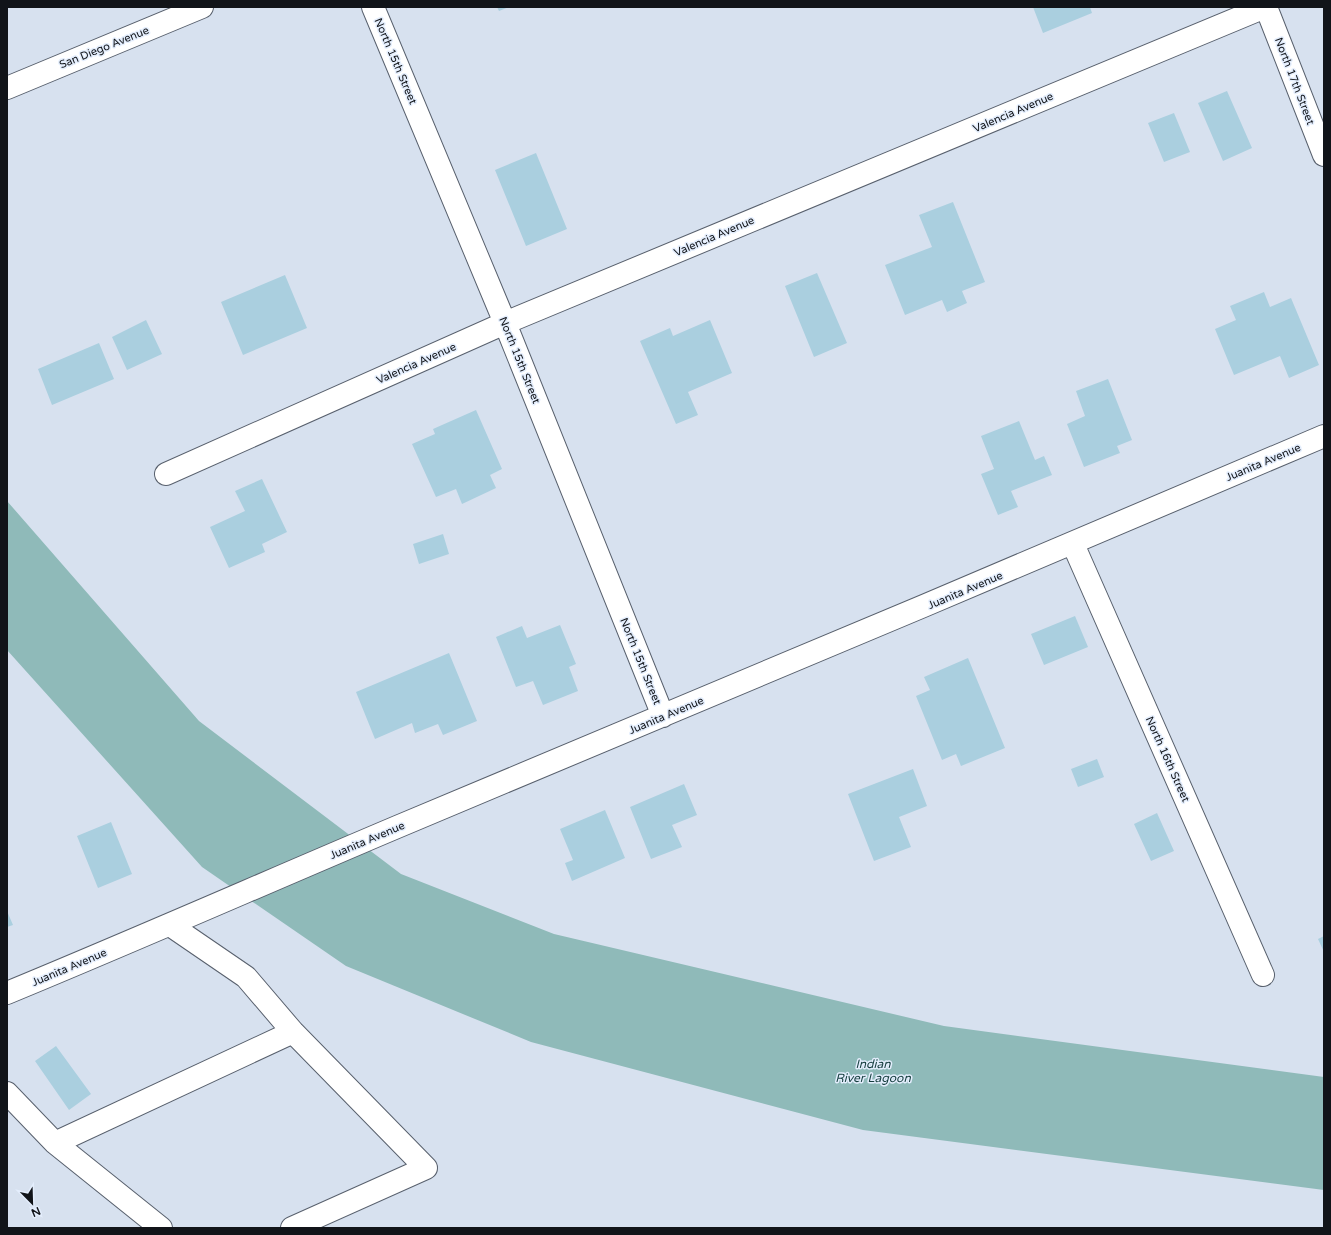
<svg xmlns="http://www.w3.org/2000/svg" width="1331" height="1235" viewBox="0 0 1331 1235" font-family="'Varela Round',sans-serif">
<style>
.water{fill:#8fbab9}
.building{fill:#aacfdf}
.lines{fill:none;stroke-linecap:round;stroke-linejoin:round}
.minor-casing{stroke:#58606d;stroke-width:24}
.minor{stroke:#fff;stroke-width:22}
.labels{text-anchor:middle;stroke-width:3;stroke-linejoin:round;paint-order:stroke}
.street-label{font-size:11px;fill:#111419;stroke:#e4eefd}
.water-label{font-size:12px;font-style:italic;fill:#133c3c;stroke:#e4eefd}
</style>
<rect width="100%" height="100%" fill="#d7e1ef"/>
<path class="water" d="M7,501l192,220 202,153 153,60 390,92 380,51v113l-461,-60 -332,-88 -185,-76 -144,-99 -195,-217z"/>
<path class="building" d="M497,7h12l-10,4z
M1033,7h57l2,6 -49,20z
M1227,91l25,57 -29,13 -25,-58z
M1174,113l16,39 -26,10 -16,-39z
M536,153l31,76 -41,17 -31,-76z
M953,202l32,80 -23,9 5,12 -20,9 -5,-12 -37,15 -20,-50 47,-18 -13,-32z
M817,273l30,70 -33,14 -29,-71z
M285,275l22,53 -64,27 -22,-53z
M1264,292l6,15 21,-9 28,67 -30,13 -9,-22 -46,19 -19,-46 21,-9 -6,-14z
M146,320l16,34 -35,16 -15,-33z
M710,320l22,53 -44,19 10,23 -22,9 -36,-83 30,-13 3,8z
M99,343l15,36 -62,26 -14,-36z
M1108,379l24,61 -15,6 3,7 -36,14 -17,-43 18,-8 -9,-25z
M476,410l26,59 -12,6 6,13 -34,16 -6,-15 -20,8 -24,-53 23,-10 -2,-5z
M1019,421l16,39 9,-4 8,19 -41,16 7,16 -20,8 -17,-41 13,-5 -13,-33z
M262,479l25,53 -25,12 3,8 -36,16 -19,-41 35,-16 -10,-20z
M443,534l6,20 -30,10 -6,-20z
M1075,616l13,31 -44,18 -13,-31z
M560,625l16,39 -7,3 9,24 -35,14 -10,-24 -17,6 -20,-50 26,-11 5,12z
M449,653l28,68 -34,14 -5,-11 -23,9 -3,-10 -37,16 -19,-47z
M968,658l37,90 -44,18 -5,-12 -14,6 -26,-64 14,-6 -6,-13z
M1097,759l7,18 -26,10 -7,-18z
M913,769l14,37 -28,11 12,30 -37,14 -26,-67z
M684,784l13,31 -25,10 10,22 -31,12 -21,-52z
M605,810l20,48 -53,23 -7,-18 8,-3 -13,-31z
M1157,813l17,38 -23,10 -17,-37z
M111,822l21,52 -34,14 -21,-52z
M7,911l6,14 -6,2z
M1324,936v16l-6,-13z
M56,1046l35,48 -22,16 -34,-49z"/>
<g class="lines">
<g class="minor-casing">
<path id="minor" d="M373,7l132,316 158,393
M1266,7l58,148
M7,88l195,-81
M166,474l339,-151 760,-316
M1073,544l190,431
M170,925l76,52 47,55 133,136 -134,60
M7,993c131,-54 260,-111 390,-166 309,-131 619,-258 927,-391
M7,1093l48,50 106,85
M55,1143l238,-111"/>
</g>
<use href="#minor" class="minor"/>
</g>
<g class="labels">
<g class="street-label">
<text transform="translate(104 47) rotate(-22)" y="4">San Diego Avenue</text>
<text transform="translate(396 61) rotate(67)" y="4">North 15th Street</text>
<text transform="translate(1295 81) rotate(69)" y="4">North 17th Street</text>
<text transform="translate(1013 112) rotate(-23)" y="4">Valencia Avenue</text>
<text transform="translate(714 236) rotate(-23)" y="4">Valencia Avenue</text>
<text transform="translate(520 360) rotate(68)" y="4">North 15th Street</text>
<text transform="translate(416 363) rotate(-24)" y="4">Valencia Avenue</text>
<text transform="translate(1263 462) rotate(-23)" y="4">Juanita Avenue</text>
<text transform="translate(965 590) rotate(-23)" y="4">Juanita Avenue</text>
<text transform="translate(641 661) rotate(68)" y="4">North 15th Street</text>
<text transform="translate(666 715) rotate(-23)" y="4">Juanita Avenue</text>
<text transform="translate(1168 759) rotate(66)" y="4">North 16th Street</text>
<text transform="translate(367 840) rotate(-23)" y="4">Juanita Avenue</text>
<text transform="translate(69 967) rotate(-23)" y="4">Juanita Avenue</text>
</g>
<g class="water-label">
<text x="873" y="1068">Indian<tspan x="873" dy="14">River Lagoon</tspan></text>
</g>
</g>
<rect width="1331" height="1235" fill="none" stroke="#111419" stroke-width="16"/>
<g transform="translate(32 1203) rotate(157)" stroke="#e4eefd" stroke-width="3" paint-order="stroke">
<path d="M0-3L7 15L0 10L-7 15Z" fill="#111419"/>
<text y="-6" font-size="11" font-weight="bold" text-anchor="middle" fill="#111419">N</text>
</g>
</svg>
